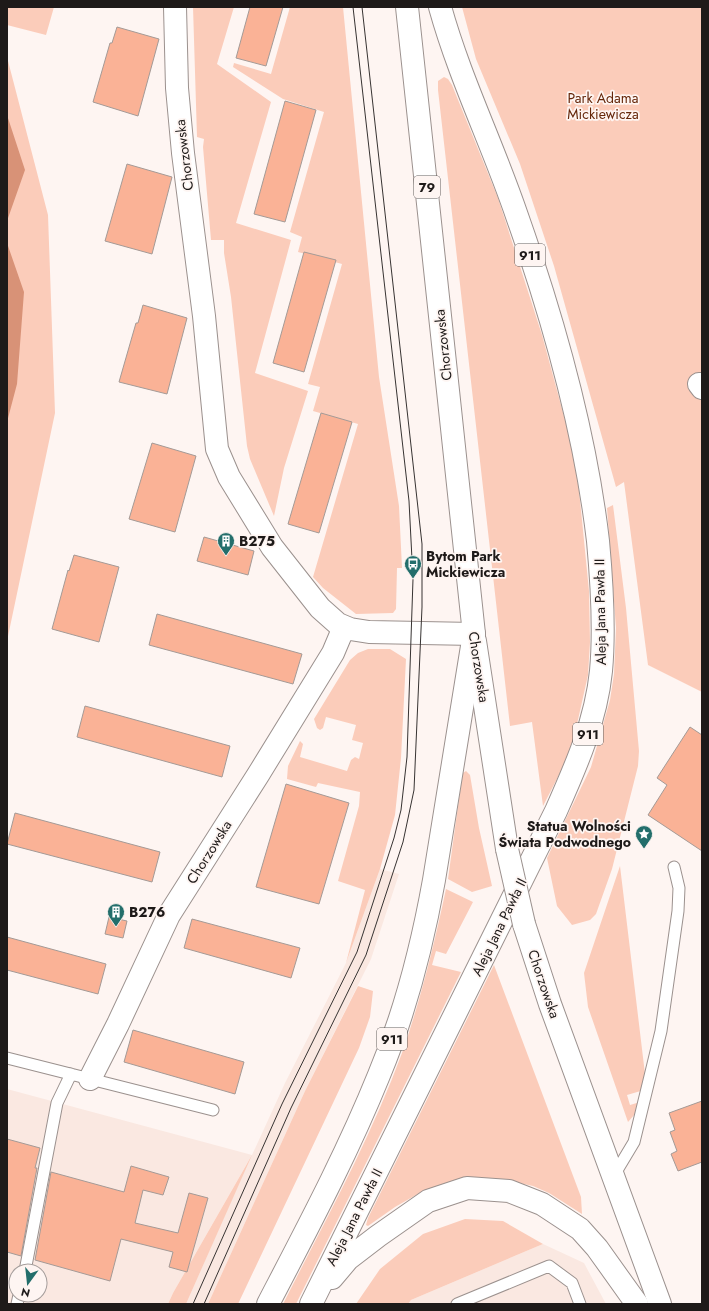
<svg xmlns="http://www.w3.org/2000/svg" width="709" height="1311" viewBox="0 0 709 1311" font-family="Jost,sans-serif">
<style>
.built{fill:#fae8e1;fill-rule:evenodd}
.green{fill:#fbccba}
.water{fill:#d89277}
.building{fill:#fab296;stroke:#a49a96}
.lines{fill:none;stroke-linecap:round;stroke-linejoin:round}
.lane-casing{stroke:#9b918e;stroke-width:13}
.street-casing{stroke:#9b918e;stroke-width:24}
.secondary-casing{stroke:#9b918e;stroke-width:24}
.primary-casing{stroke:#9b918e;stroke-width:24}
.lane{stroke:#fff;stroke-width:11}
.street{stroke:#fff;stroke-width:22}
.secondary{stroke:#fff;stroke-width:22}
.primary{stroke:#fff;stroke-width:22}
.tram{stroke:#373332;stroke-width:1}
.secondary-bridge-casing{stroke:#9b918e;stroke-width:24;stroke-linecap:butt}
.secondary-bridge{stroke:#fff;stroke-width:22}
.labels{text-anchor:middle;stroke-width:3.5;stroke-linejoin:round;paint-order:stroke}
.shield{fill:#fef5f2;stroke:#615c5a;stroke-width:1}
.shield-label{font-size:13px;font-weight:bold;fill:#1e1a19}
.park-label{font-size:14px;fill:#652609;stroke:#fef5f2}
.street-label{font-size:14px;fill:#1e1a19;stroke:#fef5f2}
.poi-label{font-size:14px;font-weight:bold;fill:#1e1a19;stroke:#fef5f2;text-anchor:start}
</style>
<rect width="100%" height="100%" fill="#fef5f2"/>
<path class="built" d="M380,869l19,5 -28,85 -66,132 -97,213h-22l63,-144 -76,133 -5,11h-161v-10l4,-14 -4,-1v-190l245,66 33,-72 61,-120zM16,1271h24v24h-24z
M543,1244l41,19 22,41h-198l3,-4z"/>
<path class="green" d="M7,7h47l-8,28 -39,-10z
M193,7h41l-17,57 54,38 -35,121 55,17 -36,133 53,18 -24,77 -10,48 -24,-57 -3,-13 -16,-149 -7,-44v-13h-13l-8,-93 1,-8 -7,-2z
M290,7h53l36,370 20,129 3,62h-5l-1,41 -3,4 -37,1 -33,-26 -10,-11 45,-153 -45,-13 7,-24 -12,-3 34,-120 -44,-12 4,-15 -12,-5 34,-120 -41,-13 -50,-32 1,-4 37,11z
M462,7h240v685l-54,-27 -24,-183 -8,5 -62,-221 -34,-102 -44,-105z
M7,57l41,158 7,198 -48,228z
M444,77l4,2 4,6 46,113 44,137 29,107 8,48 10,101 1,51 -2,33 -15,67 -11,27 -19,37 -11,-84 -22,4 -72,-636v-9z
M613,505l13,103 13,143 -1,15 -26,103 -16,45 -6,6 -18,5 -15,-19 -10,-48 44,-91 19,-67 4,-26 2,-46 -9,-120z
M368,649h22l16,10 -5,99 -6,57 -15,54 -34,94 19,-73 -27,-9 21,-75 1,-14 -42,-9 -2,4 -29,-8 1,-13 12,-25 3,3 -3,13 47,14 4,-11 4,-3 4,2 4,-16 -11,-3 4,-15 -30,-8 -3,11 -3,2 -3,-2 -3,-9 36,-59 8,-7z
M466,771l4,4 9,53 13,58 -20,6 -24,-13 14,-102 1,-4z
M620,866l25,208 -1,16 -17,5 3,10 10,-3 -5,12 -7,8 -40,-115 -4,-34z
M446,889l27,13 -27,52 -10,-3 -4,14 29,7 -165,332h-13c42,-83 87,-164 119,-251 19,-54 32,-108 44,-164z
M494,965l87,232 1,17 -33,-21 -16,-7 -32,-7 -58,5 -20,7 -28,16 -27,19 -2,-1 2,-7z
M358,986l15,5 -3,26 -11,31 -121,256h-30l97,-213z
M252,1155l-66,149h-18l5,-11z
M465,1219l38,2 40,23 -132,56 -3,4h-52l24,-35 43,-35z"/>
<path class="water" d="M7,115l18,55 -18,51z
M7,243l17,49 -7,92 -10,38z"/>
<path class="building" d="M250,7h33l-17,59 -30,-8z
M117,27l42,12 -21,77 -45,-14 17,-59h2z
M285,101l31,9 -31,112 -31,-8z
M127,164l45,13 -20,77 -47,-13z
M304,252l32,8 -32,112 -31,-9z
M143,305l44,13 -20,76 -48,-12 17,-59h2z
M321,413l31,9 -33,111 -31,-9z
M152,443l44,13 -21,76 -46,-13z
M204,537l50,14 -6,24 -51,-14z
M74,555l45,12 -20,75 -47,-13 16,-59 1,1z
M157,614l145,40 -9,30 -144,-39z
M85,706l145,40 -8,31 -145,-40z
M690,727l12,8v116l-54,-36 19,-30 -10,-7z
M286,784l63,19 -30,101 -63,-17z
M15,813l145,39 -8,30 -145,-38z
M109,917l18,4 -4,17 -18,-4z
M192,919l108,29 -9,30 -107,-30z
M7,937l99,27 -8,30 -91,-24z
M133,1030l111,32 -9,32 -111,-32z
M702,1101v61l-24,9 -7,-17 6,-3 -7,-19 5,-2 -6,-17z
M7,1139l33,9 -5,20h2l-16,88 -14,-4z
M131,1166l38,11 -6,18 -20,-5 -8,33 43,10 11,-40 19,5 -21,74 -18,-5 4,-15 -52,-13 -11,42 -75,-21 16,-88 73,20z"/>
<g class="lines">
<g class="lane-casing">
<path id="lane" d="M7,1058l206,52
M613,1177l21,-35 27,-111 17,-120 1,-23 -5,-21
M25,1271l32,-168 14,-29
M17,1304l2,-9
M457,1304l92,-38 23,17 8,21"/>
</g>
<g class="street-casing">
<path id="street" d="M175,7l2,81 6,65 21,163 13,133 12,28 43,70 48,61 18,16 12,5 19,3 105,2
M699,384l3,4
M90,1079l28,-55 51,-109 89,-140 75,-122 11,-26"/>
</g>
<g class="secondary-casing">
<path id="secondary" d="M475,641l32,208
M524,924l26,80 110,300"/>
</g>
<g class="primary-casing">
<path id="primary" d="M332,1278l16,-19 30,-23 50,-35 39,-13 42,3 33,13 38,25 17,19 40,56
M268,1304c39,-75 79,-150 111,-229 26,-62 43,-128 55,-195l40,-246 -67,-627
M311,1304l245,-493c20,-45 40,-90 45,-140 4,-43 1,-87 -3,-130 -13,-111 -44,-220 -81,-325 -24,-71 -57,-137 -77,-209"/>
</g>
<use href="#lane" class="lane"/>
<use href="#street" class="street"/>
<use href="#secondary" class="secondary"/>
<use href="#primary" class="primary"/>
<path class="tram" d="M193,1304l89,-200 75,-152 37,-114 7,-28 6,-53 6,-178 -4,-78 -56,-494
M204,1304l87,-196 75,-153 37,-113 11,-52 8,-183v-63l-60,-537"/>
<g class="secondary-bridge-casing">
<path id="secondary-bridge" d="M507,849l17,75"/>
</g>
<use href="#secondary-bridge" class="secondary-bridge"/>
</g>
<defs>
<g id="building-pin" transform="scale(0.9)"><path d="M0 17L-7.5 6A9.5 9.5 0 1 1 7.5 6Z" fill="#236e6b" stroke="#fef5f2"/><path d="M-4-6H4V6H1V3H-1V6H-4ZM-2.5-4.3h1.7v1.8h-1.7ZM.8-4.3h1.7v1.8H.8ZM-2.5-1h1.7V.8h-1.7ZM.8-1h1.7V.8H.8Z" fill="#fff"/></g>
<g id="bus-pin" transform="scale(0.9)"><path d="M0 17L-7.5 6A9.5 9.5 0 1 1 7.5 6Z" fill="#236e6b" stroke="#fef5f2"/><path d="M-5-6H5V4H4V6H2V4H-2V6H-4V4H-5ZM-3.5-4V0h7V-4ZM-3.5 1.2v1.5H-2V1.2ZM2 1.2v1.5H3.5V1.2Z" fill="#fff"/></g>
<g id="sight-pin" transform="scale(0.9)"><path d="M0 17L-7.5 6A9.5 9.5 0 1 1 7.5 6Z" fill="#236e6b" stroke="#fef5f2"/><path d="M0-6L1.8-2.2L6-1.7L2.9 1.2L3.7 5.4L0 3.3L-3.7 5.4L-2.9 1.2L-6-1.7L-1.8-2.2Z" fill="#fff"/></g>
</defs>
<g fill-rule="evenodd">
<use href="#building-pin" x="226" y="541"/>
<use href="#bus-pin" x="413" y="564"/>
<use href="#sight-pin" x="644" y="834"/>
<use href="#building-pin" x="116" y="912"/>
</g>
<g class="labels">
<g class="shield">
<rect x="414" y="176" width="26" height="22" rx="3"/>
<rect x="515" y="244" width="30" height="22" rx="3"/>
<rect x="573" y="723" width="30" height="22" rx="3"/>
<rect x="377" y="1028" width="30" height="22" rx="3"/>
</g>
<g class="shield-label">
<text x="427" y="192">79</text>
<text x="530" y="260">911</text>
<text x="588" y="739">911</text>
<text x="392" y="1044">911</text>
</g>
<g class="park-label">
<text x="603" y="103">Park Adama<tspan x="603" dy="16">Mickiewicza</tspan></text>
</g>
<g class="street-label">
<text transform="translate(184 155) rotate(-97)" y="5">Chorzowska</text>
<text transform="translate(443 345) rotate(-96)" y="5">Chorzowska</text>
<text transform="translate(600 612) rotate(-91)" y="5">Aleja Jana Pawła II</text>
<text transform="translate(479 667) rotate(81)" y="5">Chorzowska</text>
<text transform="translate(209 852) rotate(-58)" y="5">Chorzowska</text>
<text transform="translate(499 927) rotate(-64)" y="5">Aleja Jana Pawła II</text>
<text transform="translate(544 984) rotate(71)" y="5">Chorzowska</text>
<text transform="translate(354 1217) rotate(-63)" y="5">Aleja Jana Pawła II</text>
</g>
<g class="poi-label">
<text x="239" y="546">B275</text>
<text x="426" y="561">Bytom Park<tspan x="426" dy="16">Mickiewicza</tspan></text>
<text x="631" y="831" text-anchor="end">Statua Wolności<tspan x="631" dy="16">Świata Podwodnego</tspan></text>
<text x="129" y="917">B276</text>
</g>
</g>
<rect width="709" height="1311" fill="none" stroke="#1e1a19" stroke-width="16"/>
<g transform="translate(28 1283) rotate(195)"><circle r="19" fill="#fef5f2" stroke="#a49d9b"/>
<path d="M0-3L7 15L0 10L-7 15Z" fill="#236e6b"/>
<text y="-6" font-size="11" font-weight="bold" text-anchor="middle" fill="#1e1a19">N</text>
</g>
</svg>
